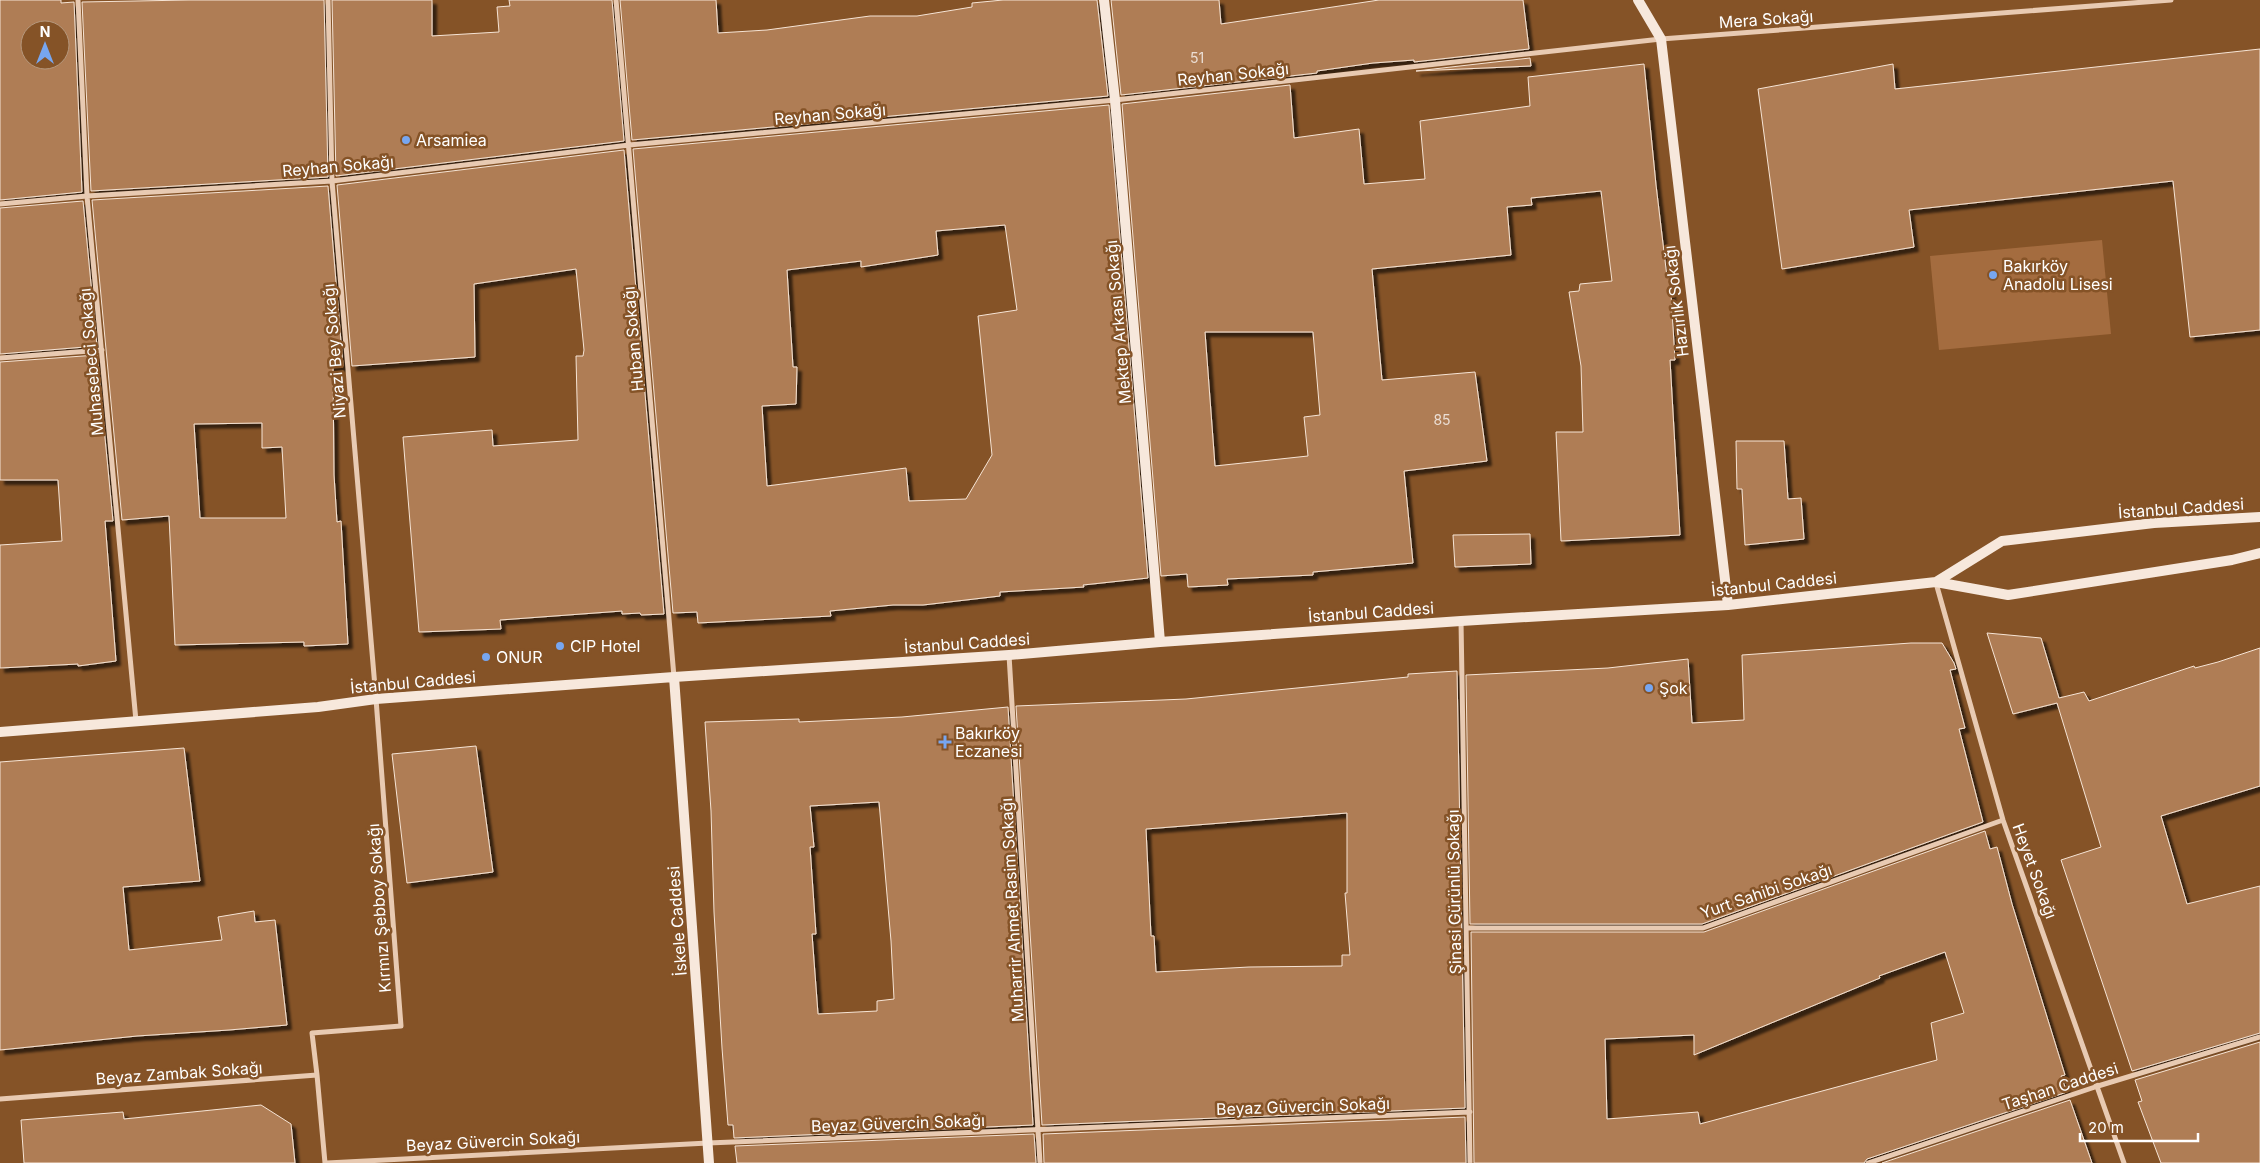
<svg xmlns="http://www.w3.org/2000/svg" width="2260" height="1163" viewBox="0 0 2260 1163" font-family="Inter,sans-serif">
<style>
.green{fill:#a46c3f}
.building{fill:#af7d54;stroke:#f6e4d5;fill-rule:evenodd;filter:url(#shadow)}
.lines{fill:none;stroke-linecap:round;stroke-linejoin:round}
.street{stroke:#e8cab2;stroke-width:5}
.secondary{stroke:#f7e8dc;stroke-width:10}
.poi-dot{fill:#77a6f0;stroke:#855327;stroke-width:2}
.labels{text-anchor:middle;stroke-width:5;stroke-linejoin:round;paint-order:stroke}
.number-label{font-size:14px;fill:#ebded4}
.street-label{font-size:16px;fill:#fff;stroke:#855327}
.poi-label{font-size:16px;fill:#fff;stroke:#855327;text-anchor:start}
</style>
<defs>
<filter id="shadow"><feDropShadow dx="4.5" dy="4.5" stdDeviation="1" flood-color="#0009"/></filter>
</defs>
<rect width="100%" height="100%" fill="#855327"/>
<path class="green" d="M2102,240l9,94 -172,16 -9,-94z"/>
<path class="building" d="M0,0h61v3l13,-1 8,190 -82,8zM30,30h30v30h-30z
M189,0h135l4,177 -237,14 -9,-189z
M332,0h100v36l67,-4 -2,-25 13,-1 -1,-6h103l12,141 -288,35z
M620,0h96l2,33 49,-3 103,-14h47l55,-9v-4l31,-3h94l11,96 -476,44z
M1111,0h108l2,24 158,-24h144l6,49 -115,13v-2l-41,3 -56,8v2l-196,22z
M2260,49v281l-70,7 -17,-156 -264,29 5,37 -132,22 -24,-180 135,-25 2,25z
M1530,58l1,8 -115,5z
M1644,64l12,121 11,92h3l5,83h-5l10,175 -119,6 -5,-109h27l-2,-66 -12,-74 10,-1 1,-7 32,-3 -11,-90 -70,7 1,7 -25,2 4,48 -139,14 10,111 93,-8 12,89 -83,10 9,92 -100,9v3l-86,4 1,6 -40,2 -1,-13 -26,2 -39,-472 168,-19 4,53 65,-9 5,55 61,-5 -5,-58 110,-15 -2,-29zM1205,332h108l7,83 -16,2 4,39 -93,10z
M1109,105l39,473 -65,7 1,2 -84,5v4l-77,9h-30l-63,6 1,5 -133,7 -1,-11 -24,1 -40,-464zM1005,225l12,85 -39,6 14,139 -26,44 -57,2 -3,-33 -139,18 -5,-80 34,-2 1,-37h-4l-6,-97 74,-9v6l77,-12 -2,-24z
M624,150l40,464 -23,1 -1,-2 -18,1v-3l-122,9 1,9 -82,3 -16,-195 89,-7 1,16 85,-6 -2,-84h7l1,-6 -8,-81 -102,15 1,73 -123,9 -15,-181z
M328,186l15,180 -10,1 1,108 3,47 4,-1 7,123 -44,2v-4l-129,3 -6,-129 -47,4 -30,-320zM262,423v25l20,-1 4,71h-86l-6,-94z
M83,201l14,145 -97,8v-146z
M97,355l16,166h-8l11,140 -38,5v-2l-78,4v-123l62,-4 -4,-61h-58v-118z
M1736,441h48l4,58 13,-1 3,41 -59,6 -3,-56h-5z
M1530,534l1,30 -76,3 -2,-32z
M1987,633l54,5 18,60 25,-6 5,9 105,-35 1,2 23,-6 42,-14v138l-99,30 26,88 73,-18v147l-128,38 -71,-211 40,-13 -44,-144 -44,11z
M1911,643h31l12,20 2,6 -6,1 15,58 -6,1 24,93 -281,102h-232l-4,-249 142,-7 80,-9 4,64 52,-3 -2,-65z
M1457,671l8,437 -423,17 -26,-419 170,-7 222,-22v-3zM1347,813v80h-2l5,62h-8v11l-93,1 -93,5 -2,-36h-3l-5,-107z
M1008,707l25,418 -299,13 -1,-13h-5l-6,-77 -8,-136 -3,-101 -6,-89 94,-3v3l103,-5zM879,802l12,139 3,58 -17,2v10l-59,3 -6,-80h4l-6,-87h4l-4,-41z
M476,746l17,126 -86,11 -15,-129z
M184,748l16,133 -77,6 6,63 93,-10 -4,-23 36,-6 1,11 20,-2 12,105 -58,5 -92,6 -137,14v-288z
M1985,831l5,18 7,-2 15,57 53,171 -4,1 6,16 -200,67 -3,4h-390l-3,-231h233zM1945,952l19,61 -33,10 6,37 -237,64 -2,-12 -91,7 -2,-80 89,-4v20l186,-77 -1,-2z
M2260,1042v121h-99l-23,-61 4,-1 -7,-21z
M2070,1100l22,63h-210z
M261,1105l30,19 4,39h-271l-3,-43 102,-8 1,7z
M1465,1117l1,46h-422l-1,-29z
M1034,1134l2,29h-299l-2,-17z"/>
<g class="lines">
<path class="street" d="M78,0l9,196 49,525
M616,0l58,677
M0,204l87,-8 245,-15 297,-36 486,-45 546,-61 510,-39
M0,358l102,-8
M1936,583l67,237 121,343
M1461,621l9,542
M1009,655l31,508
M1467,928h236l300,-108
M317,1075l8,88
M0,1099l317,-24 -5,-42 89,-7 -25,-327 -44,-518 -4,-181
M327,1163l381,-20 762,-31
M1868,1163l230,-77 162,-49"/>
<path class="secondary" d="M1104,0l11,100 45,542
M1638,0l23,39 67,566
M1936,582l66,-41 152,-18 106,-6
M674,677l35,486
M0,732l318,-25 58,-8 298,-22 335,-22 151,-13 301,-21 267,-16 208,-23 72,13 224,-35 28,-7"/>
</g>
<g class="poi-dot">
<circle cx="406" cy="140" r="5"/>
<circle cx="1993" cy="275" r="5"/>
<circle cx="560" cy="646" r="5"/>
<circle cx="486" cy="657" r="5"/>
<circle cx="1649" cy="688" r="5"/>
<path d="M942.5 734.5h5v5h5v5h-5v5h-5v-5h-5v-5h5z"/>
</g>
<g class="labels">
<g class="number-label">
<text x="1197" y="63">51</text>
<text x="1442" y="425">85</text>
</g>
<g class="street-label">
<text transform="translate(1766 19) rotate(-4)" y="6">Mera Sokağı</text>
<text transform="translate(1233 74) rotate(-6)" y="6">Reyhan Sokağı</text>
<text transform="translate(830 114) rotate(-5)" y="6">Reyhan Sokağı</text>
<text transform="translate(338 166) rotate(-5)" y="6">Reyhan Sokağı</text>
<text transform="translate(1676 301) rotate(-97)" y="6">Hazırlık Sokağı</text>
<text transform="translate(1118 322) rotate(-95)" y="6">Mektep Arkası Sokağı</text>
<text transform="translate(633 339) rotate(-95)" y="6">Huban Sokağı</text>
<text transform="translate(334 351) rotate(-95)" y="6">Niyazi Bey Sokağı</text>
<text transform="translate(91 362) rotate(-95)" y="6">Muhasebeci Sokağı</text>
<text transform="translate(2181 508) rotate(-4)" y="6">İstanbul Caddesi</text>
<text transform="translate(1774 584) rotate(-6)" y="6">İstanbul Caddesi</text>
<text transform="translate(1371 612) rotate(-4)" y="6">İstanbul Caddesi</text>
<text transform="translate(967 643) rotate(-4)" y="6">İstanbul Caddesi</text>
<text transform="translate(413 682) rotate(-5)" y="6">İstanbul Caddesi</text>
<text transform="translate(2035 871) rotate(70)" y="6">Heyet Sokağı</text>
<text transform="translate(1766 891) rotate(-19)" y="6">Yurt Sahibi Sokağı</text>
<text transform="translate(1454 892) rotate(-91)" y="6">Şinasi Gürünlü Sokağı</text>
<text transform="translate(379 908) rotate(-94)" y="6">Kırmızı Şebboy Sokağı</text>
<text transform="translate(1012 910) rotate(-93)" y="6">Muharrir Ahmet Rasim Sokağı</text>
<text transform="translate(677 921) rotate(-94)" y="6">İskele Caddesi</text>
<text transform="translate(179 1073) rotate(-4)" y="6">Beyaz Zambak Sokağı</text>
<text transform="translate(2060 1086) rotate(-18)" y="6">Taşhan Caddesi</text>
<text transform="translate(1303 1106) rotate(-2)" y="6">Beyaz Güvercin Sokağı</text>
<text transform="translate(898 1123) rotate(-2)" y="6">Beyaz Güvercin Sokağı</text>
<text transform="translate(493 1141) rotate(-3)" y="6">Beyaz Güvercin Sokağı</text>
</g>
<g class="poi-label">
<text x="416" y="146">Arsamiea</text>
<text x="2003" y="272">Bakırköy<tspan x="2003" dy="18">Anadolu Lisesi</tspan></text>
<text x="570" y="652">CIP Hotel</text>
<text x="496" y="663">ONUR</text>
<text x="1659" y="694">Şok</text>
<text x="955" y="739">Bakırköy<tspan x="955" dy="18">Eczanesi</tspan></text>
</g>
</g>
<g transform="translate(45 45)"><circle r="24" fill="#855327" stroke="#b6987d"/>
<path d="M0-4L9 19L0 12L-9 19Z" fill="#77a6f0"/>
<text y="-8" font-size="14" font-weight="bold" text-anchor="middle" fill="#ffffff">N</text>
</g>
<path d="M2080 1133v8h118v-8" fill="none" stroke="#ffffff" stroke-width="2.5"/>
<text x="2088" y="1133" font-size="15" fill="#ffffff" stroke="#855327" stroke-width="4" paint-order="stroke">20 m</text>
</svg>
